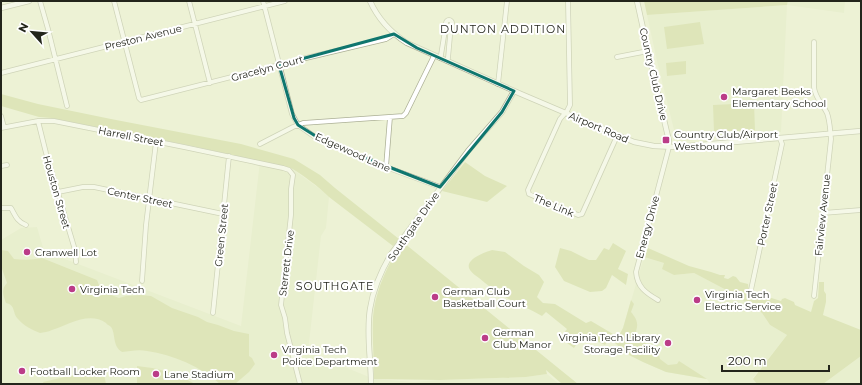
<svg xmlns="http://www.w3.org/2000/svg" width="862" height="385" viewBox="0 0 862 385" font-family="Montserrat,sans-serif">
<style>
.built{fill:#e3eac6}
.green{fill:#ccd698}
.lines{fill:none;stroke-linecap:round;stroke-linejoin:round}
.minor-casing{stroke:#acb096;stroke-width:5.5}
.tertiary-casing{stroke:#acb096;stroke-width:6}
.minor{stroke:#fff;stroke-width:4}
.tertiary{stroke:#fff;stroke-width:4.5}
.marked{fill:none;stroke:#0f766e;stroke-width:3;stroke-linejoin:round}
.poi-dot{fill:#bb3c88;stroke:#fff;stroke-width:1.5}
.labels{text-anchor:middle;stroke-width:4;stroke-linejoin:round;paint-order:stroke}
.street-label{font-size:10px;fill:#23251b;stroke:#fff}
.poi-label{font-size:10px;fill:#23251b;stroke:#fff;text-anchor:start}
.neighbourhood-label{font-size:11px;letter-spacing:1px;fill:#23251b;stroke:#fff}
</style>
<rect width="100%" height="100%" fill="#edf2d6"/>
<path class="built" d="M788,1h57l-1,12 -57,-8 -6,127 -104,10 -20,-81 -10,-46 140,-10z
M260,161l31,7 33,24 5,5 -3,31 -5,8 -13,116 66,27 40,3 26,-2 86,-3 21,-3 12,10h-558v-144l20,-12 16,-1 7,24 197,75z
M644,257l20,6 10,12 20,-2 38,20 30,20 8,12 17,10 -34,43 4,6h-47l-3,-5 -41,-7 -23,-10 -16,-8 -12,-11 8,-15z
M861,356v28h-38z"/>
<path class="green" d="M644,1h144l-1,4 -140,10z
M700,22l4,22 -37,5 -3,-22z
M686,61v13l-19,2 -1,-13z
M1,94l37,10 73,15 130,25 53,15 26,16 15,13 64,51 -6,7 -64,-49c-11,-11 -25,-21 -38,-29l-99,-22 -141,-28 -12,-1 -38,-11z
M754,103l1,27 -41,2 -1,-27z
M465,162l20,14 22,10 -20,16 -45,-11z
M404,243l174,141h-16l-16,-14 1,4 -21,3 -86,3 -66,-1c0,-21 -2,-42 -1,-62 2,-25 15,-56 31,-74z
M613,243l13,8 -8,18 10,5 -2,11 -14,-10 -6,13 -4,3 -12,1 -26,-11 -9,-14 5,-19 11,3 18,9h7l8,-12 5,2z
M648,248l41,18 22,6 9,3h5l-1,3 4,1 5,-3 3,1 4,5 8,2 1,7 32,10 1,-2 3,-1 9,4 1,3 16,7 3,-11 4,-3 1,-16h5v9l2,3v8l-3,13 38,15v26l-38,28h-66l-4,-5 34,-44 -17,-10 -8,-12 -30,-20 -38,-20 -20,2 -12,-6 2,-6 -20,-6z
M1,250l7,1 6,8c10,1 18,1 28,-1l55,22 2,5 3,5 7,4 10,4 7,-2 15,-1 10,1 21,12 26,9 9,5 11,3 16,6 15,3v22l3,2 3,6 -6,8 -14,12h-15c-20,-18 -47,-29 -73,-33 -8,-2 -17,0 -25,1 -10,-6 -6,-18 -11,-25 -2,-2 -4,-2 -5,-4 -17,-12 -38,2 -54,7 -4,2 -8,2 -12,3 -8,-3 -16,-7 -22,-14 -6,-6 -2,-14 -12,-16 -3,-8 -5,-14 1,-20l-6,-17z
M492,250l13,2 19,14 15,9 5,7 -7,15 6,6 12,1 31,19 5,-2 22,13 -8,11 -22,-11 -9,14 -14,-10 7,-9 -21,-17 -4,4c-12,-7 -26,-12 -38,-20 -9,-5 -17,-11 -25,-18 -3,-2 -7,-5 -9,-8 -7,-10 15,-18 22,-20z
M631,300l3,4 -3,8c5,6 8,11 5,19l3,6 12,11h6l3,11 8,6 9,-1 2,-3 28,18 -41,-7 -23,-10 -16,-8 -12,-11 8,-15z
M137,366c21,2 40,7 58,18h-58z
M103,368l3,16h-62l-1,-2z"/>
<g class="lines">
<g class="minor-casing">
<path id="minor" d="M40,1l8,28 19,77
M114,1l25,97 2,2 165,-42 80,-19 8,-5
M189,1l21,82
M263,1l29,113 6,11 17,12 10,5 61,25 54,20
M568,1l2,104 -3,6 -7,8 -32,71 1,4 49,21 4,-1 35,-78
M446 23a3 3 0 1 1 6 0a3 3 0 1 1-6 0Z
M617,57l31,-6
M440,58l1,-3 5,-31
M447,61l1,-3 3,-33
M1,73l284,-72
M498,84l9,-83
M1,116l3,11
M38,121l8,32 29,97 1,12
M1,128l37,-7h16l130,26 99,21 6,2 4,5 -2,14v26l-10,90 4,13 2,15 13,51
M260,144l33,-17 10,-4 100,-7 3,-3 28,-57
M1,166l6,-1
M386,167l4,-50
M58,192l25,-5h11l129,27
M1,208h10c4,7 6,14 15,17
M823,213l38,-3
M142,281l4,-56 10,-83
M751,290l31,-146 -2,-6
M814,296l17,-157c-1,-9 -1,-18 -4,-26 -5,-10 -12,-15 -13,-26v-45
M658,300c-12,-7 -21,-13 -22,-28l33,-125
M213,313l16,-157"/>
</g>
<g class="tertiary-casing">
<path id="tertiary" d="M370,1c8,18 20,31 37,42l114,51 113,48 20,4 22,1 185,-16
M637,1l11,50 21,90v6
M1,8l28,-7
M371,384c0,-25 -5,-50 -1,-75 3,-20 11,-38 21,-55l77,-103 34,-39 12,-21"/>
</g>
<use href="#minor" class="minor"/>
<use href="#tertiary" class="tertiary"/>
</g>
<path d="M0 0H862V385H0ZM394,34l23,14 97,43 -12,21 -62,75 -115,-45 -27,-17 -4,-7 -15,-53z" fill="#edf2d6" fill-opacity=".55" fill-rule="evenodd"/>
<path class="marked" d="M394,34l23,14 97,43 -12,21 -62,75 -115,-45 -27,-17 -4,-7 -15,-53z"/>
<g class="poi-dot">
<circle cx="724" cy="97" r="4"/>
<rect x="662" y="136" width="8" height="8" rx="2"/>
<circle cx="27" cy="252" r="4"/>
<circle cx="72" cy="289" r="4"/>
<circle cx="435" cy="297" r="4"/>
<circle cx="697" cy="300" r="4"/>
<circle cx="485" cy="338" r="4"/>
<circle cx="668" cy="343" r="4"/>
<circle cx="274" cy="355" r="4"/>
<circle cx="22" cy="371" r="4"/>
<circle cx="156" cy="374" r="4"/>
</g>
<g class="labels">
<g class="street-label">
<text transform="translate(143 37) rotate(-14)" y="4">Preston Avenue</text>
<text transform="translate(267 68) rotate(-15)" y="4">Gracelyn Court</text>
<text transform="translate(654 74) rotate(77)" y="4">Country Club Drive</text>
<text transform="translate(599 127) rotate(23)" y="4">Airport Road</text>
<text transform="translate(131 136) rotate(11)" y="4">Harrell Street</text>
<text transform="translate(353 152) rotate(24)" y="4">Edgewood Lane</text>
<text transform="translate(57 192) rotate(74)" y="4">Houston Street</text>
<text transform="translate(140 197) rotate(12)" y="4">Center Street</text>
<text transform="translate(554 205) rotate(23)" y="4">The Link</text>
<text transform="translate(767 214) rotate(-78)" y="4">Porter Street</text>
<text transform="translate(822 215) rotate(-84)" y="4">Fairview Avenue</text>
<text transform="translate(413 226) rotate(-55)" y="4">Southgate Drive</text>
<text transform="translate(647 227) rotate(-75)" y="4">Energy Drive</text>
<text transform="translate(221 235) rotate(-84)" y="4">Green Street</text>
<text transform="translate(286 263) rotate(-83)" y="4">Sterrett Drive</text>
</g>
<g class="poi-label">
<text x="732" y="95">Margaret Beeks<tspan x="732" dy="12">Elementary School</tspan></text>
<text x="674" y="138">Country Club/Airport<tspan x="674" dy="12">Westbound</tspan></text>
<text x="35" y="256">Cranwell Lot</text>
<text x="80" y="293">Virginia Tech</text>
<text x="443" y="295">German Club<tspan x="443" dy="12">Basketball Court</tspan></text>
<text x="705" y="298">Virginia Tech<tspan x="705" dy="12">Electric Service</tspan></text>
<text x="493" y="336">German<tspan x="493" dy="12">Club Manor</tspan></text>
<text x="660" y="341" text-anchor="end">Virginia Tech Library<tspan x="660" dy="12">Storage Facility</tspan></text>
<text x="282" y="353">Virginia Tech<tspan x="282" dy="12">Police Department</tspan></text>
<text x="30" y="375">Football Locker Room</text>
<text x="164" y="378">Lane Stadium</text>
</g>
<g class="neighbourhood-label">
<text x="503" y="33">DUNTON ADDITION</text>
<text x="335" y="290">SOUTHGATE</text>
</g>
</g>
<rect width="862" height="385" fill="none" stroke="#23251b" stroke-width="4"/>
<g transform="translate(32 32) rotate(297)" stroke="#ffffff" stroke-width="3" paint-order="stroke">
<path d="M0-3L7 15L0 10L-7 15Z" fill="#23251b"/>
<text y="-6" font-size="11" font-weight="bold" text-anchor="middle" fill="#23251b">N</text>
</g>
<path d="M722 365v6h107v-6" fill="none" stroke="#23251b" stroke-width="2"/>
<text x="728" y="365" font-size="12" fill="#23251b" stroke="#ffffff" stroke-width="3" paint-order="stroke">200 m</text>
</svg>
